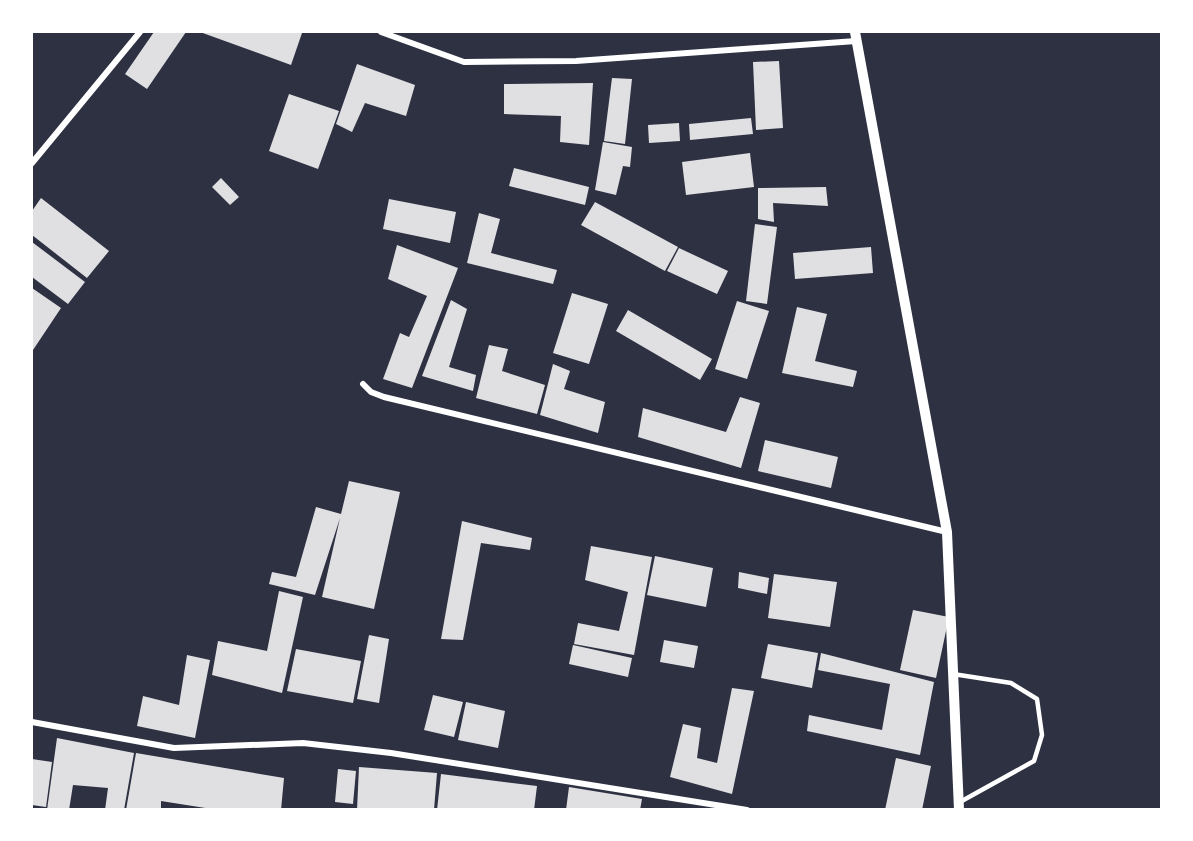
<svg xmlns="http://www.w3.org/2000/svg" width="1193" height="841" viewBox="0 0 1193 841" font-family="Ubuntu,sans-serif">
<style>
.building{fill:#e0e0e3}
.lines{fill:none;stroke-linecap:round;stroke-linejoin:round}
.service{stroke:#fff;stroke-width:4.5}
.minor{stroke:#fff;stroke-width:6}
.tertiary{stroke:#fff;stroke-width:10}
</style>
<rect width="100%" height="100%" fill="#2d3142"/>
<path class="building" d="M154,32h32l-39,57 -22,-15z
M200,32h97l5,1 -11,32z
M779,61l4,67 -27,2 -3,-68z
M357,64l58,21 -9,31 -41,-13 -13,29 -16,-8z
M612,78l20,1 -7,65 -21,-3z
M593,83l-4,62 -29,-3 1,-26 -57,-2v-30z
M289,94l50,17 -21,58 -49,-18z
M751,118l2,16 -63,6 -1,-16z
M679,123l1,18 -31,2 -1,-18z
M603,142l29,5 -2,20 -7,-1 -7,29 -21,-5z
M750,153l4,34 -68,8 -4,-33z
M514,168l75,19 -4,18 -76,-19z
M221,178l18,19 -9,8 -18,-18z
M826,187l2,19 -55,-3 1,19 -16,-3v-31z
M41,198l68,53 -22,27 -55,-43v-24z
M389,199l67,13 -6,31 -67,-14z
M595,202l83,45 -13,24 -84,-46z
M479,213l21,6 -9,34 66,17 -4,14 -86,-21z
M755,224l22,3 -10,77 -21,-3z
M32,242l53,40 -17,22 -36,-27z
M397,245l61,23 -46,120 -29,-9 17,-46 9,4 18,-41 -39,-17z
M871,247l2,26 -78,6 -2,-26z
M679,248l49,23 -11,23 -50,-23z
M32,288l29,20 -28,42 -1,-1z
M572,293l36,11 -19,60 -36,-11z
M451,300l16,9 -18,58 27,8 -3,16 -51,-15z
M737,301l32,10 -22,68 -32,-10z
M797,307l30,7 -12,47 42,10 -4,16 -71,-14z
M628,310l84,49 -12,21 -84,-49z
M489,345l19,4 -6,22 43,14 -8,29 -61,-16z
M553,364l17,7 -6,18 41,13 -7,31 -58,-18z
M740,397l20,6 -19,65 -103,-31 5,-29 83,24z
M765,440l73,17 -7,31 -73,-17z
M349,481l51,11 -26,117 -52,-12 18,-79 -25,77 -46,-11 3,-12 24,5 20,-70 25,7z
M462,521l70,17 -2,12 -49,-7 -18,97 -22,-1z
M591,546l61,11 -18,98 -60,-11 4,-21 41,8 9,-39 -43,-12z
M655,556l58,12 -7,39 -59,-12z
M739,572l30,6 -2,16 -29,-6z
M774,574l63,8 -7,45 -62,-9z
M279,591l24,6 -21,96 -70,-18 6,-34 49,10z
M913,610l36,7 -13,61 -36,-8z
M369,635l20,4 -10,64 -22,-4z
M664,640l34,6 -4,22 -34,-6z
M768,644l50,9 -6,35 -51,-10z
M573,645l59,13 -4,19 -59,-13z
M296,649l65,12 -8,42 -66,-12z
M821,653l113,29 -14,73 -113,-24 2,-16 73,15 8,-46 -72,-14z
M187,655l23,5 -15,78 -58,-12 6,-30 36,9z
M732,688l22,3 -22,103 -62,-17 13,-53 18,4 -4,30 20,5z
M433,695l30,7 -9,35 -30,-7z
M466,702l39,9 -7,37 -40,-8z
M57,738l77,15 -10,57h-19l3,-22 -35,-3 -4,25h-22z
M136,753l148,25 -3,32h-63l-57,-9v9h-35z
M896,758l35,8 -9,44h-37z
M32,759l20,3 -6,45 -14,-2z
M359,767l78,6 -3,37h-77z
M338,769l18,2 -3,33 -18,-2z
M441,774l96,12 -3,24h-97z
M569,787l73,12 -2,11h-74z"/>
<g class="lines">
<path class="service" d="M953,674l58,9 26,16 5,36 -8,26 -74,41"/>
<path class="minor" d="M381,32l83,30 112,-1 280,-20
M32,163l108,-131
M363,384l8,8 13,5 563,135
M32,722l142,26 129,-5 88,10 356,57"/>
<path class="tertiary" d="M855,32l92,500 12,278"/>
</g>
<rect width="1193" height="841" fill="none" stroke="#ffffff" stroke-width="66"/>
</svg>
